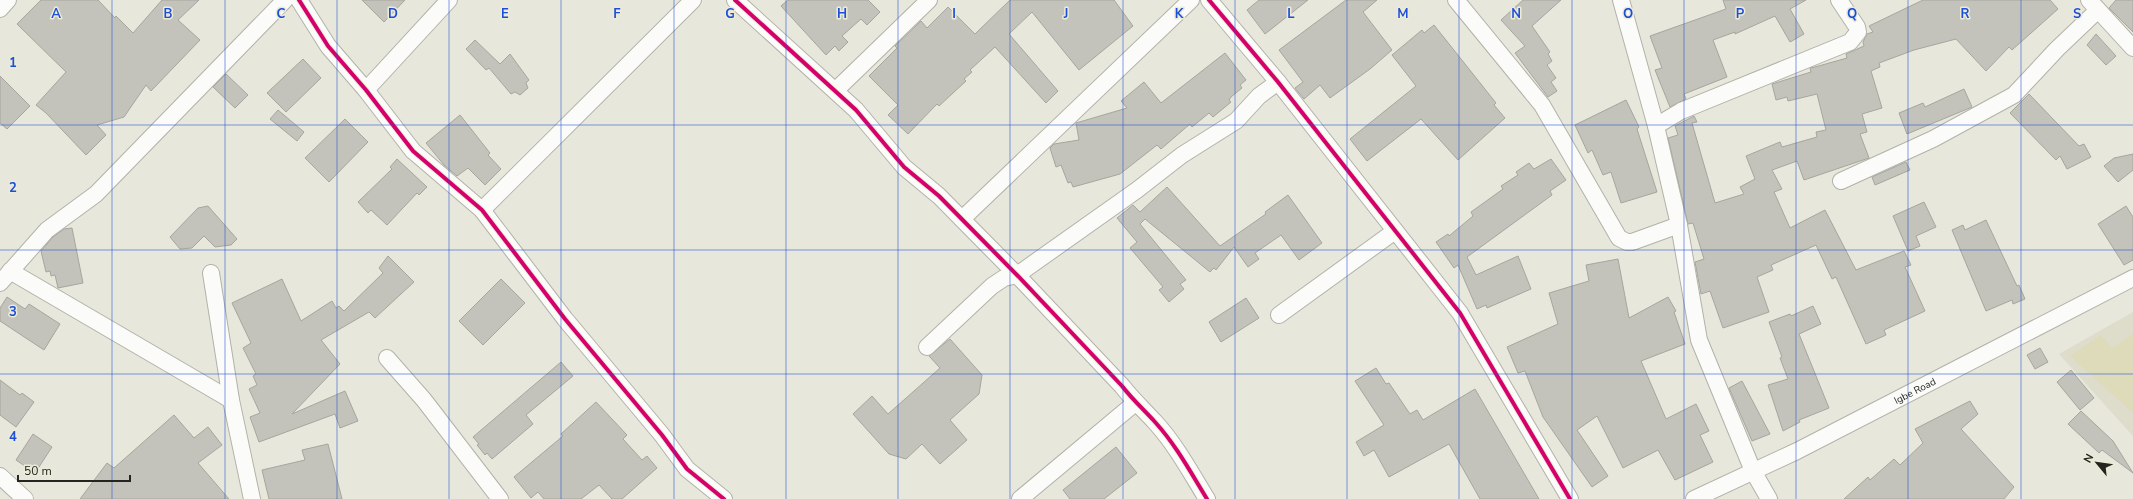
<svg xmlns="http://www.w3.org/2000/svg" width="2133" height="499" viewBox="0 0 2133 499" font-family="'Nunito Sans',sans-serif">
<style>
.built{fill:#deddcb}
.green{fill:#dddbb9}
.building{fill:#c3c3bb;stroke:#a6a69e}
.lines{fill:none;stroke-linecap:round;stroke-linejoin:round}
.minor-casing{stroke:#b2b2a9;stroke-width:18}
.minor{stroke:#fbfbfa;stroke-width:16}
.cycleway-casing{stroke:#ebebd8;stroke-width:6}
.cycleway{stroke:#d6006c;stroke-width:4}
.grid{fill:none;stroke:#1d4ed8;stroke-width:1;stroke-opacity:0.55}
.labels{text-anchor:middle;stroke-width:3;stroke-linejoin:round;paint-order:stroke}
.street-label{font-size:10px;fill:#25241e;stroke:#ebebd8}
.grid-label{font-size:13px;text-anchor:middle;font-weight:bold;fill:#1d4ed8;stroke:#ebebd8;stroke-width:3;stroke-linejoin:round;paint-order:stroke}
</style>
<rect width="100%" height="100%" fill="#e7e7dc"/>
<path class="built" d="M2133,312v124l-74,-82z"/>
<path class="green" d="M2133,334v79l-63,-57 31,-21 11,13z"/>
<path class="building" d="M41,0h57l17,18 1,-2 17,17 29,-33h37l-21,20 22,20 -49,51 -5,-6 -22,32 -27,8 9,10 -20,20 -40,-42 -10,-8 30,-33 -49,-48z
M362,0h43l-21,22z
M788,0h80l12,12 -13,13 -6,-6 -19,17 6,6 -9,9 -4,-5 -9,9 -45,-49z
M1010,0h104l19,26 -54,44 -47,-58 -23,22 49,57 -12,12 -51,-56 -25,23 2,2 -8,7 2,2 -27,25 -2,-2 -29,30 -20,-19 10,-10 -29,-29 28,-28 -2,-2 26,-25 6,7 21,-21 27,27z
M1259,0h49l-43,34 -18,-24z
M1346,0h31l-14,12 29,38 -22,19 -40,29 -10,-13 -16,14 -9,-11 8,-6 -24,-32z
M1523,0h38l-29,26 18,26 -2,2 4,7 -5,4 9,13 -5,4 6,9 -9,6 -33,-44 10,-7 -24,-26z
M1723,0h83l-16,9 14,25 -14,8 -15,-26 -40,18v-2l-22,8 14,37 -43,17 2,5 -16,8 -15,-37 7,-2 -12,-32 76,-27z
M1923,0h127l8,9 -46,41 -3,-3 -23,24 -30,-32 -42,11 -35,13 1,4 -9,4 11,37 -20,6 5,18 -7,2 9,24 -65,22 -7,-19 -25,9 10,19 -8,3 16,36 35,-18 31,60 48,-19 7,14 -6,2 20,44 -41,19 2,5 -20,9 -30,-67 -4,2 -16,-34 -45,20 2,5 -16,7 12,35 -46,16 -13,-37 -9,3 -6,-32 9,-3 -11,-36 -5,1 -20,-86 10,-3 -3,-9 19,-10 3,6 -5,1 23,80 29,-9 -4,-7 15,-8 -9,-23 34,-14 2,5 35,-10 -1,-5 10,-2 -9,-36 -29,7 -1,-4 -11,3 -4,-16 39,-12 -1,-4 5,-1 32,-9 -1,-4 18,-8 -1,-4 4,-8 6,-2 -4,-6z
M2116,0h17v32l-24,-24z
M1434,25l62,78 -2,2 11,13 -47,42 -37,-41 -54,42 -17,-22 66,-53 -24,-31 30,-25 2,3z
M2096,34l20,22 -10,9 -19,-20z
M475,40l25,24 10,-10 19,26 -3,3 2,5 -8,7 -5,-3 -4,2 -22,-26 -3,2 -20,-21z
M1225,53l21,27 -6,5 2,3 -11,9 -2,3 2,2 -18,15 -4,-4 -17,14 -2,-3 -29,25 -4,-4 -37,29 -47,13 -2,-5 -3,1 -7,-18 -5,2 -6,-19 4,-4 25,-4 -3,-17 51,-15 -6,-7 23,-19 17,21z
M303,59l18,19 -35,34 -19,-19z
M226,74l22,21 -13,13 -22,-21z
M0,76l30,30 -23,23 -7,-6z
M1964,89l8,18 -65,27 -8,-21 24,-10 2,4z
M2029,94l50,52 5,-2 7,13 -24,12 -7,-13 -4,4 -46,-47z
M1626,100l13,27 -2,2 20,63 -36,11 -10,-31 -8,3 -11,-25 -4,3 -13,-28z
M278,110l26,22 -7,9 -27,-22z
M460,115l30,38 -2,2 13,14 -16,16 -17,-17 -11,8 -13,-11 -18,-22z
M345,119l23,23 -39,40 -24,-24z
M2133,154v16l-15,12 -14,-16 10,-8z
M397,159l30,28 -8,8 -2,-2 -30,32 -16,-15 -3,3 -10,-11 34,-33 -2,-2z
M1551,159l15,21 -16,11 2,4 -85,62 9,18 42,-19 13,33 -44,19 -1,-3 -9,4 -19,-44 -4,3 -18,-26 12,-8 1,2 24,-20 -2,-4 32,-23 -2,-3 17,-11 -2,-3 13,-9 5,6z
M1906,162l4,8 -35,15 -3,-8z
M1167,187l53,59 46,-32 -1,-2 23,-17 34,48 -23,17 -18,-25 -26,18 4,6 -11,8 -14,-20 -18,23 -2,-2 -4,4 -65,-53 -5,5 46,56 -6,4 4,5 -15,13 -10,-12 4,-3 -33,-39 7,-6 -20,-24 16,-13 7,7z
M1924,202l12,25 -20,9 4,10 -12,5 -15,-35z
M208,206l29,33 -6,6 -16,2 -11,-11 -12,12 -12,1 -10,-12 28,-29z
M2126,206l7,11v43l-9,5 -26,-41z
M1986,220l31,66 2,-1 6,14 -12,5 -1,-4 -26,11 -34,-81 11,-5 2,5z
M72,228l11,55 -25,5 -3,-13 -4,1 -1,-5 -4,1 -5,-21 12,-14 11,-8z
M388,256l26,26 -39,36 -6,-6 -48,28 19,24 -48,50 53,-23 13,30 -18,7 -5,-14 -76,28 -9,-25 10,-4 -11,-24 8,-4 -4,-9 3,-2 -13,-26 8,-5 -19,-40 50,-24 19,42 31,-20 4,7 3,-2 5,5 39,-38 -4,-5z
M1618,259l11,59 39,-21 8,14 -2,1 11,32 -44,17 25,58 30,-15 13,27 -9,4 13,27 -38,18 -17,-30 -35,18 -26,-52 -20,14 31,46 -16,11 -49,-70 -18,-46 -7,2 -11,-26 51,-23 -9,-31 40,-12 -3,-16z
M501,279l24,24 -42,42 -24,-24z
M7,297l18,12 4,-5 31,20 -16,26 -44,-29v-13z
M1246,298l13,20 -38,24 -12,-20z
M1813,306l8,18 -22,10 30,74 -30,12 1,2 -17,9 -15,-46 20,-6 -8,-21 2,-1 -13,-35 21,-8 1,2z
M950,339l32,36 -3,19 -29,26 17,20 -27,24 -18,-20 -16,15 -17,-5 -36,-40 19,-18 16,18 52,-46 -11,-12z
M2040,348l8,14 -13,7 -8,-14z
M561,362l12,14 -47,39 7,9 -41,35 -5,-6 -2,2 -8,-10 2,-1 -6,-7z
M1376,368l10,16 3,-1 21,31 7,-4 6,10 52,-31 64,110h-59l-31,-55 -60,33 -15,-27 -10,6 -8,-14 28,-17 -29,-44z
M2071,370l23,28 -14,12 -23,-28z
M0,380l20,15 2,-2 12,9 -18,25 -16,-12z
M1742,381l28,53 -18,7 -23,-53z
M1970,401l8,13 -17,15 53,58 -10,12h-160l24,-22 2,3 24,-21 6,6 23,-22 -8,-14z
M596,402l31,33 -4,4 19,21 5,-4 10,12 -35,31h-10l-13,-14 -18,14h-37l-6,-7 -7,6 -17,-21 49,-41 -2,-2z
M2081,411l32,30 20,32 -31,-23 -3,3 -31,-29z
M174,415l20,23 14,-11 14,18 -24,18 31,36h-149l27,-36 7,5z
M33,434l19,13 -17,26 -19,-13z
M328,444l14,55h-73l-7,-29 43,-10 -3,-10z
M1116,447l21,26 -33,26h-34l-7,-9z"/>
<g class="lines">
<g class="minor-casing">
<g id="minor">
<path d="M299,0l29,46 38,44 47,61 69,59 83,109 97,116 25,34 37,30"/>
<path d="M735,0l121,110 48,57 35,29 78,79 105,111c10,13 22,24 33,36 21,23 36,51 52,77"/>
<path d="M1209,0l69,82 182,231 110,186"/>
<path d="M1456,0l86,105 77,133 8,4h5l47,-17"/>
<path d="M1621,0l35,126 23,99 20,115 54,131 16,28"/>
<path d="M2089,0l44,48"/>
<path d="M0,9l8,-9"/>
<path d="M366,90l83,-90"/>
<path d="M836,90l93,-90"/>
<path d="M1656,126l25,-15 169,-69 8,-10 -1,-5 -18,-27"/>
<path d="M1841,181l92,-42 81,-44 43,-46 41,-39"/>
<path d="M482,210l211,-210"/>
<path d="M962,219l229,-219"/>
<path d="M10,271l221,129"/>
<path d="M211,273l20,127 21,99"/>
<path d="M0,283l47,-53 49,-36 189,-194"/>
<path d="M1279,315l116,-84"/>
<path d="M927,347l65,-61 12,-8 13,-3 120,-85 45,-35 54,-34 23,-25 19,-14"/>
<path d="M387,358l37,42 76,99"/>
<path d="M0,476l25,23"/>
<path d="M1020,499l115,-96"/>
<path id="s1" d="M1694,499l103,-48 336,-173"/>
</g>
</g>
<use href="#minor" class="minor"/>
<g class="cycleway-casing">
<path id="cycleway" d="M299,0l29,46 38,44 47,61 69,59 83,109 97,116 25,34 37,30
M735,0l121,110 48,57 35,29 78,79 105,111c10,13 22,24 33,36 21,23 36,51 52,77
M1209,0l69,82 182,231 110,186"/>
</g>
<use href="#cycleway" class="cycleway"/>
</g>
<path class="grid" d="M112,0v499M225,0v499M337,0v499M449,0v499M561,0v499M674,0v499M786,0v499M898,0v499M1010,0v499M1123,0v499M1235,0v499M1347,0v499M1459,0v499M1572,0v499M1684,0v499M1796,0v499M1908,0v499M2021,0v499M0,125h2133M0,250h2133M0,374h2133"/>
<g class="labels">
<g class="street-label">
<text dy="4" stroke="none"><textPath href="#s1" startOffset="246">Igbe Road</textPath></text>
</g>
</g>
<g class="grid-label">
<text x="56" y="18">A</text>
<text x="168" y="18">B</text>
<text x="281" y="18">C</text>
<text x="393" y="18">D</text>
<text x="505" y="18">E</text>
<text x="617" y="18">F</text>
<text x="730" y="18">G</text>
<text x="842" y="18">H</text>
<text x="954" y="18">I</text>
<text x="1066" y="18">J</text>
<text x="1179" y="18">K</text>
<text x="1291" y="18">L</text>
<text x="1403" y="18">M</text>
<text x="1516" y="18">N</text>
<text x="1628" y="18">O</text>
<text x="1740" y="18">P</text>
<text x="1852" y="18">Q</text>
<text x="1965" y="18">R</text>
<text x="2077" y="18">S</text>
<text x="13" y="67">1</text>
<text x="13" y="192">2</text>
<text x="13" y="316">3</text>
<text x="13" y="441">4</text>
</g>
<g transform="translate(2097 463) rotate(299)" stroke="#ebebd8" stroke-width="3" paint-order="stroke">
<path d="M0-3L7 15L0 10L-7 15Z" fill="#25241e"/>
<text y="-6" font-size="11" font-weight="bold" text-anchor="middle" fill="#25241e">N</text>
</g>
<path d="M18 475v6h112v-6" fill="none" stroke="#25241e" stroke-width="2"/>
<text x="24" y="475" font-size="12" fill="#25241e" stroke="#ebebd8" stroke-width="3" paint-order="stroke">50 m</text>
</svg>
